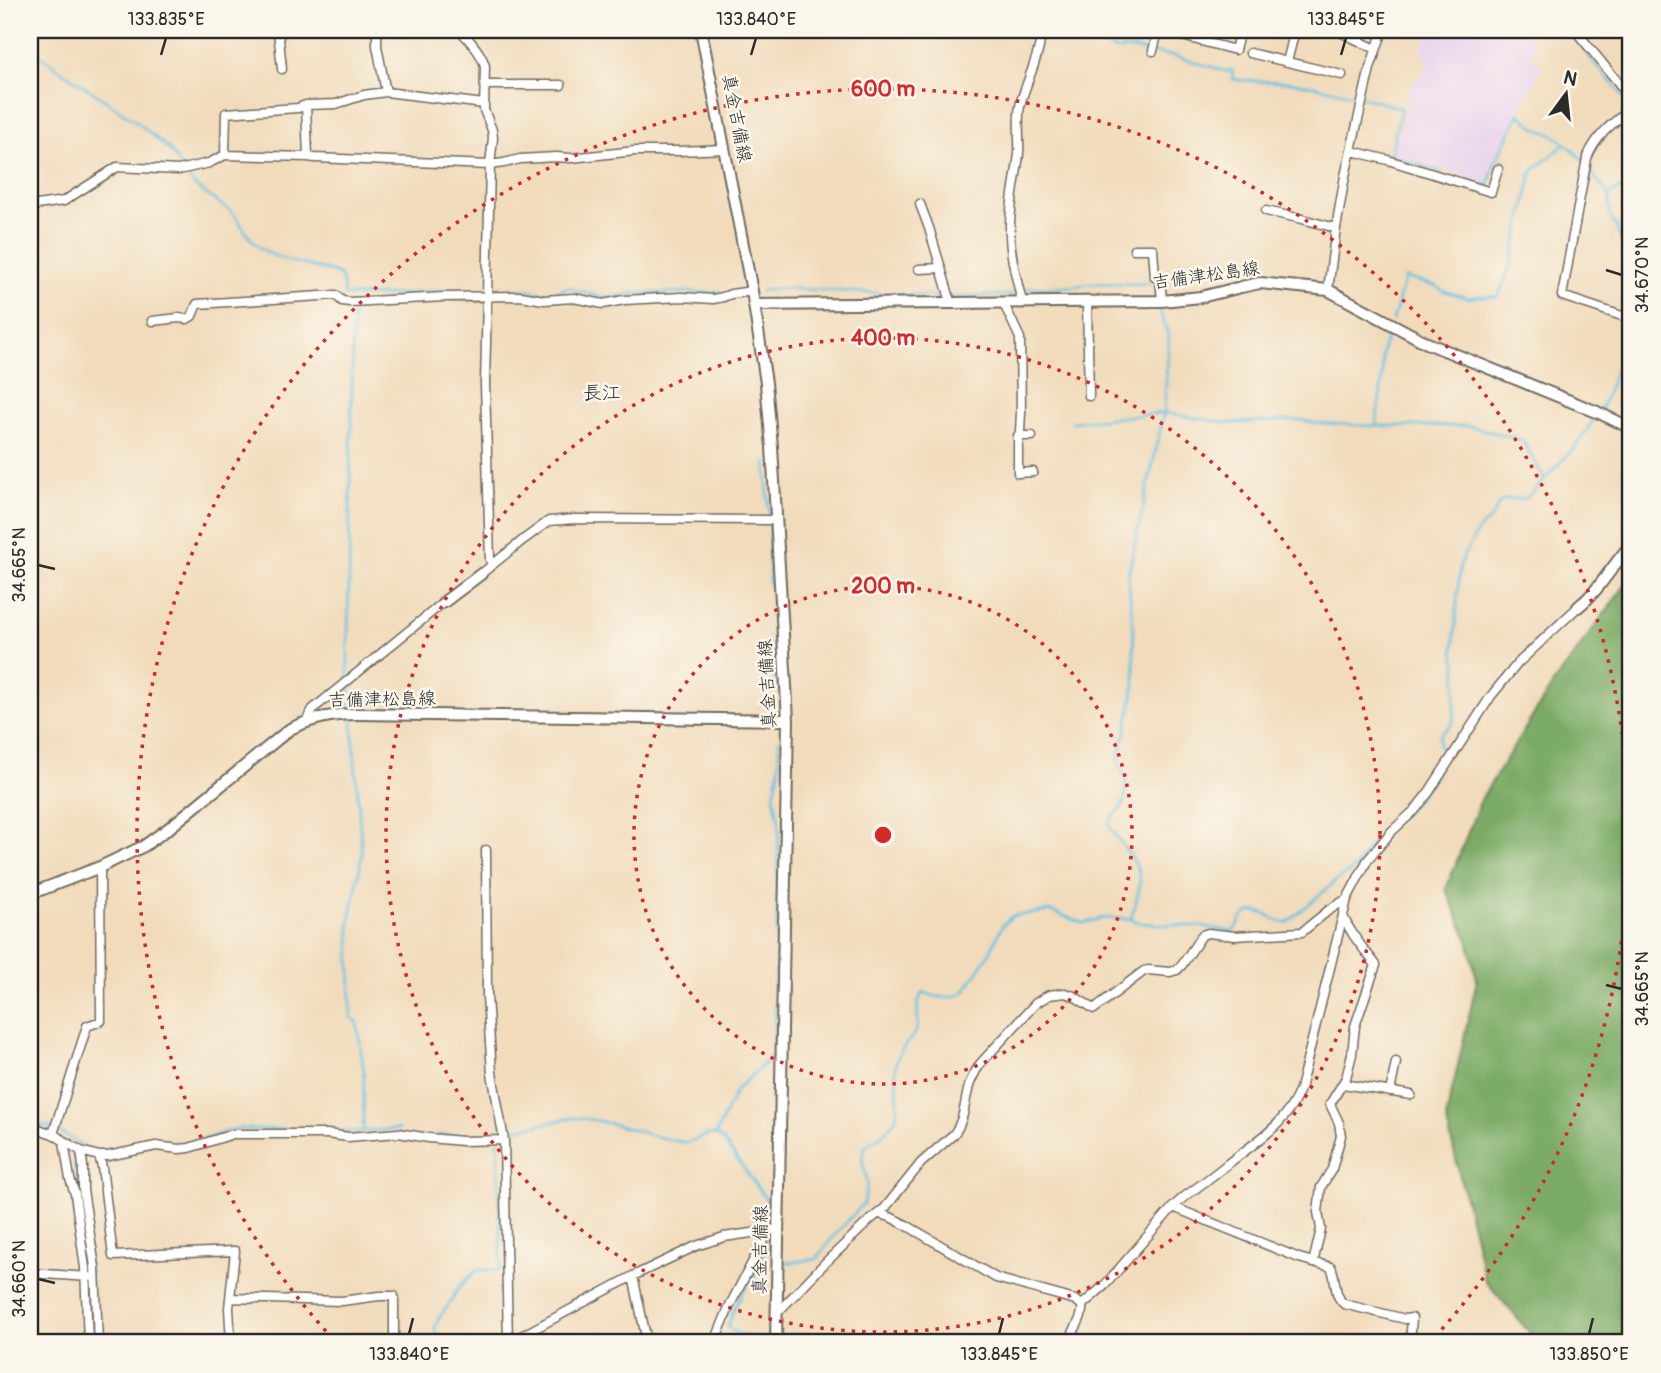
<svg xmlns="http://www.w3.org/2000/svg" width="1661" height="1373" viewBox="0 0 1661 1373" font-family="Pangolin,'Klee One',sans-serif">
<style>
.built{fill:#e9d2ed}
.forest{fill:#7cab65;stroke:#546b48;stroke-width:2}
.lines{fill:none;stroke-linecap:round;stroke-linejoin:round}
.stream{stroke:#64c1e2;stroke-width:2.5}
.minor-casing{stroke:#70695d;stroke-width:11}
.major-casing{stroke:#70695d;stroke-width:14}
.minor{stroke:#fff;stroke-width:8}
.major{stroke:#fff;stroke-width:10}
.ticks{fill:none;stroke:#2b2b2b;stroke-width:2.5}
.ring{fill:none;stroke:#d62828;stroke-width:3.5;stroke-dasharray:3.5 7}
.labels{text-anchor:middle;stroke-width:5;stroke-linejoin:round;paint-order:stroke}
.street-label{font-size:18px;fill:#2b2b2b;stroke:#fbf7ec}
.neighbourhood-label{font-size:19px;fill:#2b2b2b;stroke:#fbf7ec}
.centre{fill:#d62828;stroke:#fbf7ec;stroke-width:3.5}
.ring-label{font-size:21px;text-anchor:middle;font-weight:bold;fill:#d62828;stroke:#fbf7ec;stroke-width:5;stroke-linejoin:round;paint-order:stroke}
.neatline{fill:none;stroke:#2b2b2b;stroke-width:2.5}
.ticks-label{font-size:18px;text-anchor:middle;fill:#2b2b2b}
</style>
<rect width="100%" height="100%" fill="#fbf7ec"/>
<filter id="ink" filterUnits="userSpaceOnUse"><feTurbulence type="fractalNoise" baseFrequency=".0143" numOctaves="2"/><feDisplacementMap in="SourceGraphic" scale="14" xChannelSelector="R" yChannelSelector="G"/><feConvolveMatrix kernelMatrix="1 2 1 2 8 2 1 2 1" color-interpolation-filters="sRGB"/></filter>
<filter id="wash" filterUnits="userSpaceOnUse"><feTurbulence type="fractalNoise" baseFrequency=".00686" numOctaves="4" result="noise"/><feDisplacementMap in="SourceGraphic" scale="28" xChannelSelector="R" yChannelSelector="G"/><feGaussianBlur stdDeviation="1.57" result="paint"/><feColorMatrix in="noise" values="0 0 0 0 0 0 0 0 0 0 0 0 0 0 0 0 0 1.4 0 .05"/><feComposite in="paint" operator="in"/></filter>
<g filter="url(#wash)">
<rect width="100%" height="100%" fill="#f1dbbb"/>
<path class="built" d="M1428,30h118l-4,4 -7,-1 -5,4 5,11 -6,9 13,8 -50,102 -5,17 -94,-30 15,-60 3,-8 18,-19 -8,-18z"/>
<path class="forest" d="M1631,577v766h-98l1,-5 -49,-58 -39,-162 31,-138 -9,-40 -22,-51 35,-90 72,-115z"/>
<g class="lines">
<path class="stream" d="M1042,30l7,5 14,5 35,3 18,7 16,-1 42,7 54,16 1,-2 4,1 -1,8c18,3 37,2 55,3 39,4 77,16 114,26l-11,48 51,16
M1570,30l19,27 42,48
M30,49l108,74 32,27 11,17
M184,172c10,18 30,26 46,39 11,9 15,24 27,34 20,18 57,19 82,30l3,3 2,16 3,2 41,-1 48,-4h48
M1471,182l16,4 2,-2 6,-21 24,-49 18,15 15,5 13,9
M1631,187l-14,3 -8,5 1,22 7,11 6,18 8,3
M761,291l22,-3 163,9
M491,292l35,-2 15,3 11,1 16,-7 28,9 13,2 19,-4 58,-2 27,1 7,-2
M952,297l57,-2 21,-7 36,-1 30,-4 57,1 3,2 1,10
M1393,320l12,-42 31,8 7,5 26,7 13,-2 16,1 14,-35 20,-89c9,-12 23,-18 33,-30l25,23 3,9 16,20
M1601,409l17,-45 4,-6 9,-6
M1071,422l93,-9 64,10 73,-3 14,3 61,3h93l45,12 9,4 21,36
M1376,425c2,-15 5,-30 6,-46 2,-23 -5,-25 9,-49
M766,461l4,67 -1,53 3,8 4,102
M351,708l-3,-31v-32l5,-341
M352,719l10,136 -12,67 1,96 6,3 7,52 -1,58
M1131,919l10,4 65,4 26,5c7,-5 7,-14 14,-18 14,-8 26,6 38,9l4,-1 49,-42 18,-12 12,-18 24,-26 19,-17 25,-32 7,-21 -3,-10 1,-9 13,-12 1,-6 3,-50 -3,-15v-8l6,-79 4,-10 15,-26 12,-10 8,-16 6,-3 22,-2 48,-51 22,-32
M30,1117l10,8 12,3
M58,1131l32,19 22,1
M506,1132c13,-5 24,-6 37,-8 11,-2 22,-7 33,-6 36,2 71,19 107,24 16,2 26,-17 40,-2l48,66 -1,36 -18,34
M716,1134l20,-44 38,-36 5,-232 -5,-26 5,-26v-29
M437,1135l38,1 25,-2
M201,1140l34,-11h89l21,3 54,-3
M174,1145l21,-3
M132,1147l21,-4
M76,1149l-2,15 4,17 12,93
M779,1264l38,-5 15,-21 32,-35c0,-6 3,-11 3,-18 0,-14 -8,-23 -3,-37 28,-23 37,-22 33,-61 -1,-10 -3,-18 0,-27 4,-15 18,-22 20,-32 4,-15 -5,-17 6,-36 14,6 29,9 42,-1l24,-37 13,-28 10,-10 38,-5 33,12 21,-5 27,1c3,-12 9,-27 9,-39 0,-19 -23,-38 -31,-55l2,-6 11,-12 3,-9 1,-17 -6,-15 -1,-9 8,-30 8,-42 -2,-60 -5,-50 36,-162 5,-76 -11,-32
M90,1280l2,63
M436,1343l-1,-16 5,-11 11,-14 7,-14 19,-18h24l-3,-129
M762,1343c-10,-9 -25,-5 -34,-16 2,-13 19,-46 30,-54 4,-4 9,-6 15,-7"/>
</g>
</g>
<g filter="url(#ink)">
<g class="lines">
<g class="minor-casing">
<path id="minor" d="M278,30l4,39
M377,30v16l9,46
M460,30c10,11 21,22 25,36l-1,44 8,20 1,8 -3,27 -5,219 5,176 2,4
M1336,30l40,19
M1575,30l56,68
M1182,36l53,14 5,-20
M1153,51l5,-21
M1250,53l92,22
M1287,62l8,-32
M485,85h76
M306,105l2,52 7,1 175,7 14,-2 16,-4 36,-2 15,1 64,-7h44l46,-2
M1631,109c-19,14 -35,27 -44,49l-25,138 69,23
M1352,151l36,9 103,32 7,-23
M225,155l83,2
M920,204l9,24 22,74
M30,206l34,-5 53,-34 62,3 30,-7 16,-8 1,-42 72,-5 8,-3 30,-1 28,-9 22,-3 98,12
M1266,211l32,7 38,10
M1134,249h19l2,28 5,1 2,23
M919,269l22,-1
M1328,290l8,-62 9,-52 25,-108 13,-38
M1003,302l17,36 1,74 -1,20 -2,4v37l15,-1
M1022,302c-5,-22 -12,-46 -12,-69 -1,-26 6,-53 9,-79 1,-16 -2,-32 1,-48 3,-18 26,-62 19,-76
M1087,303l2,93
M152,321l27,-3 8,1 5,-3 5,-12 139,-9 6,6 8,1 95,-5 76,-1 23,4 30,-2 29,6 21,-4 58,-3 31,2 10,-2 8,-3 21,-3
M1018,436h14
M481,574l42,-34 26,-19 26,-2 201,1
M306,722l7,-13 131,-107
M486,850l1,146 5,77 12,67 4,203
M1343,1084l68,11
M1390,1092l6,-30
M30,1123l11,7 12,4 28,17 18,5h9l48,-10 23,3 10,-1 44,-14h94l21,3 50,-4 31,5 33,3 42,-1
M53,1134l34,-108 14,-5 -1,-154
M64,1142l6,37 5,15 10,74 3,75
M81,1151l2,15v24l12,77 3,76
M99,1156l3,11 11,89 122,-5 -6,57 2,35
M1173,1207l126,51 32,9c6,12 2,28 13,37l61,15 7,-1 -2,25
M879,1214l11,3 16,8 90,53 79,22 7,5
M1313,1263l8,-34 -3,-17 3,-25 11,-18 9,-33 -2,-13 -9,-19 16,-26 6,-24 3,-28 21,-61c-12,-16 -25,-30 -33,-49
M30,1273l59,4
M633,1276l13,61 -11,6
M230,1298l112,3 37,-5h15v47
M776,1314l48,-50 46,-44 15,-12 36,-45 33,-29c10,-13 10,-28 14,-44 2,-10 7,-18 12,-26l56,-61 13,-8 16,-2 9,3 20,13 50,-38 4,-1 22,2 7,-2 5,-5 20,-30 6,-2 27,3 67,-4 27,-22 18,-11
M508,1343l125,-67 63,-30 28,-9 55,-8
M709,1343l7,-4 14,-34 34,-65 1,-9
M1069,1343c3,-13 15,-24 13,-38l23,-20 68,-78 11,-10c20,-14 38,-29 58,-44 24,-18 47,-34 58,-64l47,-190 20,-38 24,-29 24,-22 14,-18 62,-96 27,-33 60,-56"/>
</g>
<g class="major-casing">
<path id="major" d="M701,30l51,261 14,92 6,64 16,273 -12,623
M755,305l407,-4 39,-4 40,-10 19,-4 68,7 99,53 170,69 34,16
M444,602l37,-28
M1578,607c22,-17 34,-42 53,-62
M30,894l70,-27 44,-21 25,-18 121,-99c23,-11 43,-15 68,-15l430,6"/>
</g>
<use href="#minor" class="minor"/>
<use href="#major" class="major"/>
</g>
</g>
<path class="ticks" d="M161,55l5,-17M751,55l5,-17M1341,55l5,-17M1606,270l16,5M38,565l17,4M1606,985l16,4M38,1279l17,4M409,1334l4,-16M999,1334l4,-16M1589,1334l4,-16"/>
<g class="ring">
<circle cx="883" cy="835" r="249"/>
<circle cx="883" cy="835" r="497"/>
<path d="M333 1339A746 746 0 1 1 1433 1339"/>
</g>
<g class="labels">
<g class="street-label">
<text transform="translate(737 118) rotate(79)" y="6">真金吉備線</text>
<text transform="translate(1206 275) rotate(-8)" y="6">吉備津松島線</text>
<text transform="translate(767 684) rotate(-93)" y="6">真金吉備線</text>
<text transform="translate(382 699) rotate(-1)" y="6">吉備津松島線</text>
<text transform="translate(760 1250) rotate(-89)" y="6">真金吉備線</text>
</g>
<g class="neighbourhood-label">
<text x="602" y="399">長江</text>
</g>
</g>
<circle cx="883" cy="835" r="10" class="centre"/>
<g class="ring-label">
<text x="883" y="96">600 m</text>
<text x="883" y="345">400 m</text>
<text x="883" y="593">200 m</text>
</g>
<rect width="1661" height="1373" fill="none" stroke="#fbf7ec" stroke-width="77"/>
<g transform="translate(1566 94) rotate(15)" stroke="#fbf7ec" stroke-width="5" paint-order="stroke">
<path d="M0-5L12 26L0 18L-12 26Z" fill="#2b2b2b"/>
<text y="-10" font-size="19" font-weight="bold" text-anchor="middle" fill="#2b2b2b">N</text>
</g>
<rect x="38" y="38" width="1584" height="1296" class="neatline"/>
<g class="ticks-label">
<text x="166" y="25">133.835°E</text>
<text x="756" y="25">133.840°E</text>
<text x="1346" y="25">133.845°E</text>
<text transform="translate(1642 275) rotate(-90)" y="6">34.670°N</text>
<text transform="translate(19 565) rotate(-90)" y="6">34.665°N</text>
<text transform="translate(1642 989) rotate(-90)" y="6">34.665°N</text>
<text transform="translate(19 1279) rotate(-90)" y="6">34.660°N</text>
<text x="409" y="1360">133.840°E</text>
<text x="999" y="1360">133.845°E</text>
<text x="1589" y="1360">133.850°E</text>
</g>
</svg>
